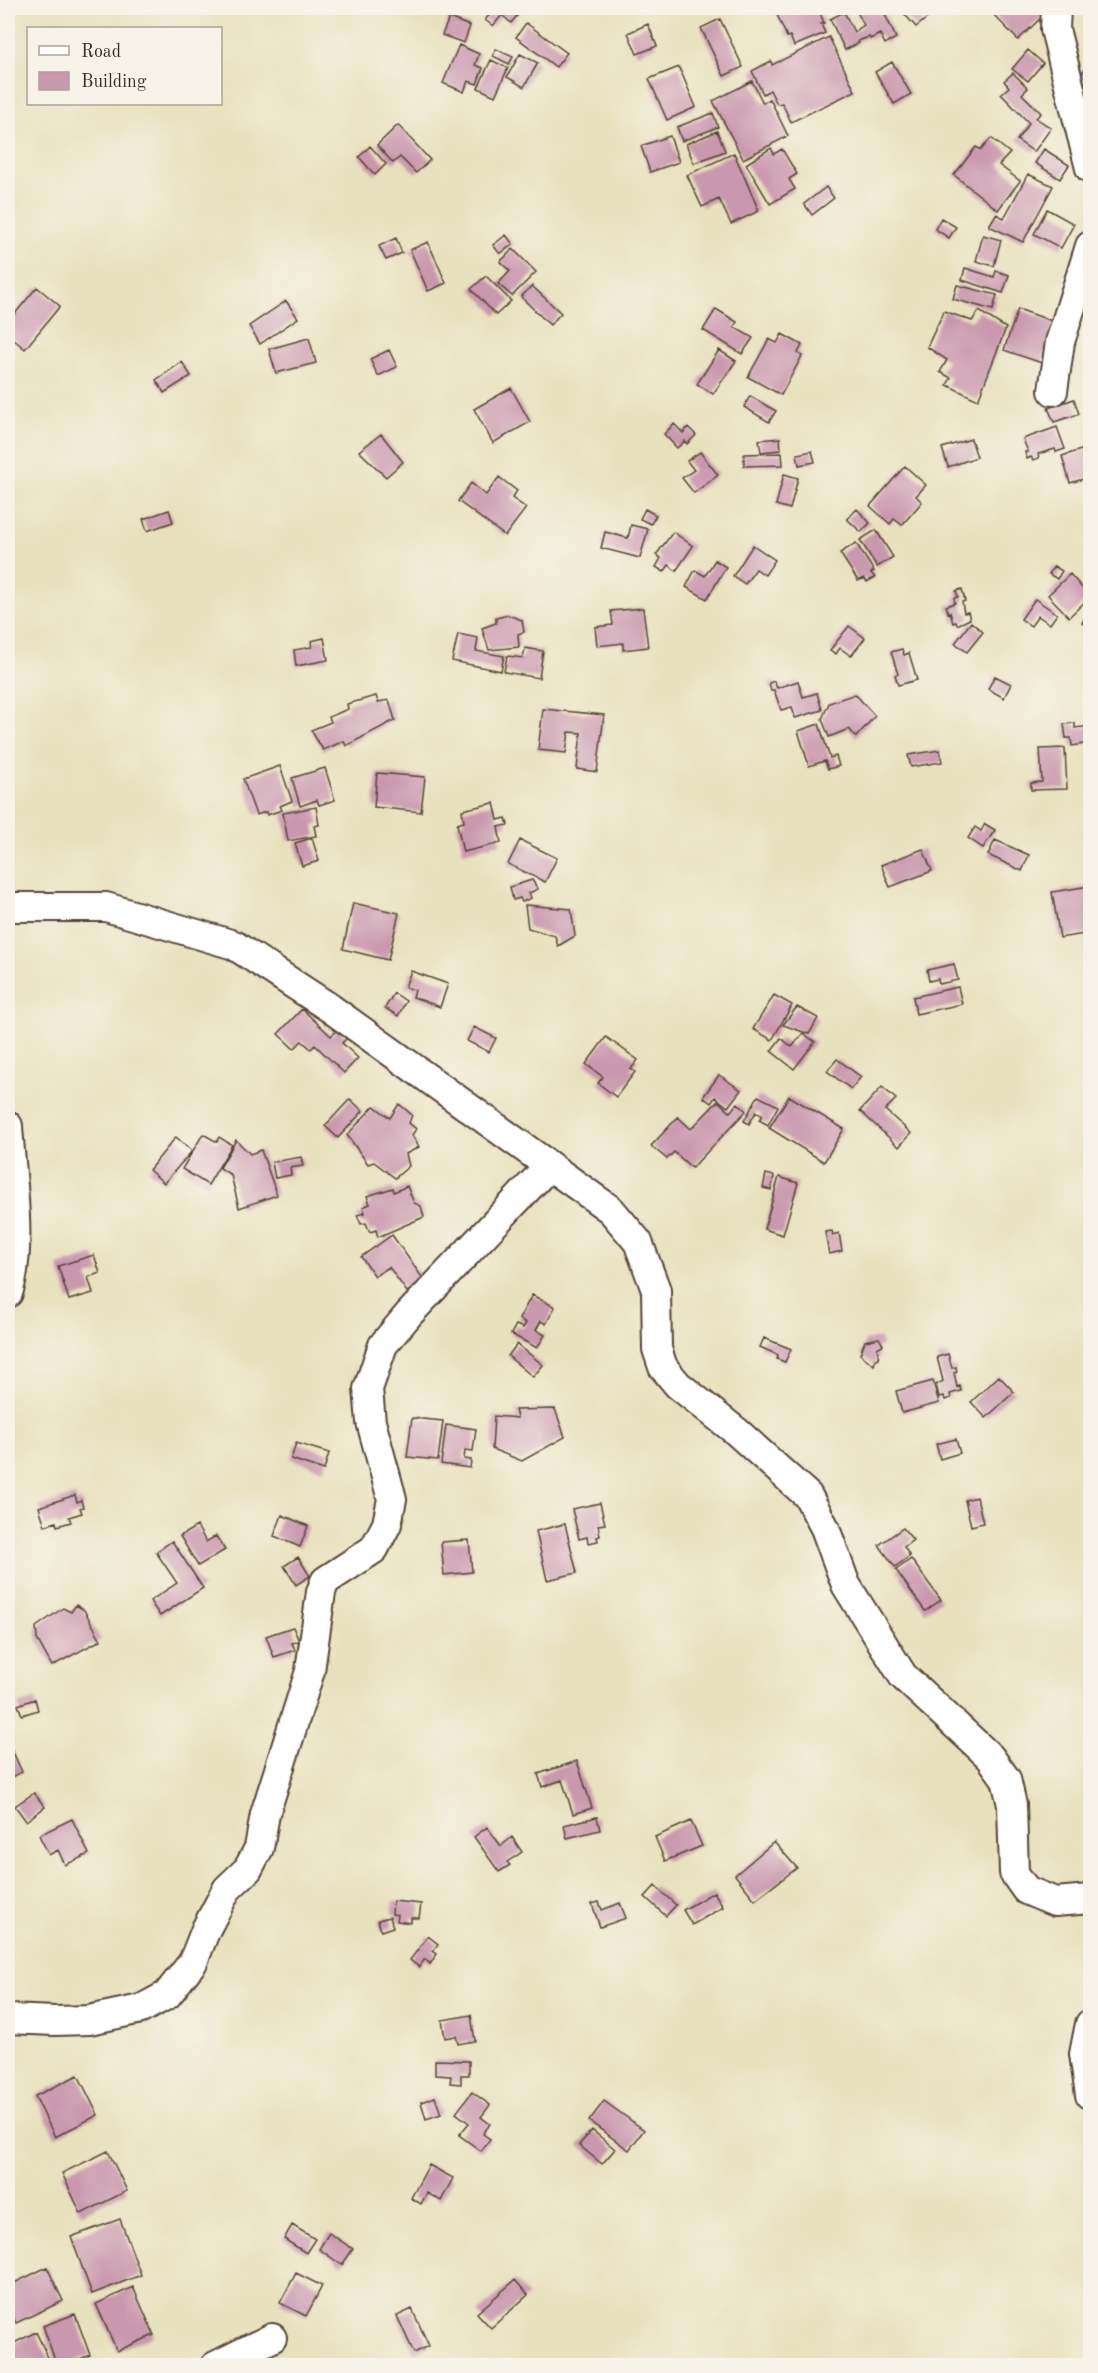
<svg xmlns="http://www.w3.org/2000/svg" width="1098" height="2373" viewBox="0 0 1098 2373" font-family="'Old Standard TT',serif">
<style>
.building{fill:#c997ae}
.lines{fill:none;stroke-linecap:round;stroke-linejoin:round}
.street-casing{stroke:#554536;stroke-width:32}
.street{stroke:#fff;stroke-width:28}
</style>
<rect width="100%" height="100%" fill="#f7f3e8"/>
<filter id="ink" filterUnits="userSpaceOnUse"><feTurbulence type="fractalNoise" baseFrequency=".0167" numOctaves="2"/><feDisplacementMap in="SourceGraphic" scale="12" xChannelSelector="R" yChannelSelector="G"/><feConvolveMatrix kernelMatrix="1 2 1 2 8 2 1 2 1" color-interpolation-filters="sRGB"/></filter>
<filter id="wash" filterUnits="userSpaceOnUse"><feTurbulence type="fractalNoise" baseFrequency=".008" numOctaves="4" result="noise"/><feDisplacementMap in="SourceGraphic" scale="24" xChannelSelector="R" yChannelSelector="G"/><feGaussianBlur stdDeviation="1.35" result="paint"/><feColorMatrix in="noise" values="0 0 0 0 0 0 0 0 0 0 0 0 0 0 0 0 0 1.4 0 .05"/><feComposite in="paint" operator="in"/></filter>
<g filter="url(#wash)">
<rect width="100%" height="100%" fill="#e8e1bd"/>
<g id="blocks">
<path class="building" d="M496,8h19l5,4 -9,11 -9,-8 -9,11 -8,-6z
M774,8h44l6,15 -3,1 4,9 -31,13 -4,-10 -3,1z
M868,8h14l14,30 -11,6 -5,-10 -10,5 -1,-2 -11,4 1,2 -14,7 -15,-31 14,-7 10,20 10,-7 -7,-13z
M899,8h25l7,7 -15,12z
M992,8h42l9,8 -25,24 -29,-30z
M449,18l21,8 -6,17 -22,-8z
M720,19l23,48 -19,9 -23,-48z
M526,23l41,30 -11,14 -40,-30z
M648,24l9,22 -20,8 -9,-21z
M829,37l26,54 -64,31 -9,-19 -5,1 -7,-14 -7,4 -11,-23 19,-10 1,4z
M459,45l20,9 -4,11 8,3 -6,16 -9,-3 -4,11 -21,-9z
M496,49l17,8 -4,7 -16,-8z
M1028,50l15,13 -15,18 -16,-12z
M520,54l18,9 -14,24 -17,-10z
M491,60l17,8 -13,28 -17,-8z
M892,62l19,32 -17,10 -19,-32z
M1087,65l3,2v11l-3,6 -8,-6z
M679,67l17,40 -29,13 -18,-41z
M1013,73l15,15 -6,6 19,19 -5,5 15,10 -17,24 -17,-12 12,-17 -28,-29 8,-7 -5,-6z
M752,81l11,22 7,-4 18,37 -45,23 -30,-58z
M713,113l5,14 -36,14 -5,-14z
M398,125l32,35 -14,13 -16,-16 -7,6 -16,-18z
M717,131l8,20 -31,12 -8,-19z
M670,136l9,26 -29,10 -9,-26z
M991,138l19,15 -11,12 21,16 -22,29 -44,-35 22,-28 5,3z
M370,146l16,18 -11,11 -16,-18z
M771,148l3,6 8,-5 15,25 -8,5 6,10 -25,15 -24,-40z
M1044,149l25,16 -9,14 -25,-16z
M734,153l25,58 -28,13 -12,-25 -17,8 -15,-32z
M1028,174l25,12 -30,56 -34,-16 7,-12 8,4z
M826,187l8,11 -22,17 -8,-11z
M1047,209l27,15 -13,24 -27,-14z
M941,218l15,9 -7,11 -14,-9z
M506,235l7,9 -13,10 -7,-9z
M983,235l18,5 -7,26 -18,-5z
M396,238l6,15 -16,7 -7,-14z
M428,242l18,41 -18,8 -18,-41z
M513,249l23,23 -24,24 -14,-12 12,-13 -10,-9z
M965,268l29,9 2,-6 13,4 -6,18 -41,-13z
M486,276l25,25 -15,14 -25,-26z
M957,285l40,10 -4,15 -40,-11z
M532,286l29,27 -11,12 -29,-28z
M37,287l23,19 -35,43 -17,-14v-13z
M286,301l12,17 -38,26 -11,-18z
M716,309l21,13 -3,5 19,11 -11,16 -39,-24z
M1018,309l37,13 -13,41 -38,-13z
M944,311l28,10 7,-10 27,17 -28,72 -31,-15 4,-7 -11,-6 7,-12 -20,-13z
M782,334l20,11 -4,8 4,3 -21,39 -33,-18 21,-38 8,4z
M309,338l7,25 -40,10 -7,-24z
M389,350l8,17 -19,9 -8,-17z
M719,350l17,11 -23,33 -16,-10z
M182,362l9,14 -27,17 -8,-13z
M511,388l19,34 -37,21 -19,-34z
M750,396l26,15 -7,11 -25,-15z
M1074,399l5,15 -25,8 -6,-14z
M674,424l9,9 5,-6 8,8 -9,9 -2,-3 -8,7 -13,-14z
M1057,427l8,22 -9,3 -1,-3 -17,5 1,4 -6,2 -2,-3 -4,2 -2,-7h3l-5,-13z
M381,434l22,28 -17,15 -27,-26z
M780,438l1,12 -20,2 -2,-12z
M971,439l6,18 -29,10 -6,-19z
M1090,447v30l-20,6 -8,-27z
M812,451l3,11 -16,3 -2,-11z
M700,452l18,23 -24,18 -12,-15 12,-8 -7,-9z
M782,453l1,12 -39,1v-12z
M905,466l21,19 -10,11 6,6 -20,23 -8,-6 -4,5 -20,-18z
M784,474l14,4 -8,31 -14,-4z
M499,477l18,14 -5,7 14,10 -21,28 -47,-35 13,-18 15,12z
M645,509l11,6 -5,9 -11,-5z
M857,509l13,14 -9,9 -14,-13z
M169,510l4,12 -26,9 -4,-12z
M631,525l17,4 -8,29 -39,-10 4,-16 23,6z
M876,530l17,27 -16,10 -17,-27z
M673,532l20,14 -17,25 -7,-6 -5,7 -8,-5 5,-9 -5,-3z
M856,543l18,28 -3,2 4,4 -8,5 -3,-4 -6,3 -18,-28z
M753,545l22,15 -10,15 -9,-6 -11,15 -12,-8z
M715,560l11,7 -19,32 -21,-12 9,-17 10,6z
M1054,566l8,5 -5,8 -8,-5z
M1070,574l20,23 -21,20 -21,-22z
M962,589l3,12 -3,1 2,11 4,-1 2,7 -13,6 -1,-3 -3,1 -3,-11 -2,1 -2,-7 9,-3 -1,-5 4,-1 -2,-6z
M1035,599l22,15 -7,10 -12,-8 -7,10 -10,-7z
M1090,606v21l-8,-4z
M643,608l5,39 -25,3v-7l-26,3 -2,-19 18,-2 -2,-14z
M508,615l14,5 2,12 -6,2 1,13 -30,3 -7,-22 14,-5v-5z
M971,622l12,10 -16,20 -12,-9z
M849,626l16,12 -14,18 -11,-8 -4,6 -6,-4z
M458,634l20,4 -2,13 28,5 -3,15 -49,-10z
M324,638l4,22 -32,6 -2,-16 18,-3 -1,-6z
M525,648l18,3 -4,27 -35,-6 3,-16 16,2z
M902,649l2,6 5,-2 8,27 -19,5 -3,-10 3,-1 -7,-22z
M995,676l16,8 -7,14 -16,-9z
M774,681l3,7 21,-7 5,16 14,-4 5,17 -27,8 -3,-11 -11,3 -7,-20 -3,1 -2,-8z
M855,694l20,22 -19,21 -7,-8 -20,8 -7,-18 7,-16z
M376,696l2,6 11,-2 6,20 -49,26 -2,-5 -21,9 -12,-20 20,-8 -2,-5 19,-8 -1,-5z
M543,709l61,6 -7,57 -20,-3 4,-36 -12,-1 -3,21 -28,-3z
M1075,723v5l15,-2v17l-18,3 -1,-8h-5l-2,-14z
M819,724l11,34 6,-2 3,10 -11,3 -3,-8 -16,5 -11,-35z
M1065,748l2,41 -36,1v-7l11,-1 -2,-33z
M940,750l2,12 -31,5 -3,-12z
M280,766l12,35 -12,5 2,4 -15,5 -1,-3 -10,3 -13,-36z
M325,768l10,32 -16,5 -2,-5 -17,6 -8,-28z
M377,773l48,4 -4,35 -47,-5z
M494,803l4,17 8,-2 2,7 -10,2 3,16 -38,9 -6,-28 7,-2 -2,-12z
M316,807l3,18 -5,1 2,10 -28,5 -5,-28z
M985,824l10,6 -12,18 -15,-10 7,-11 6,4z
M312,838l7,23 -17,5 -7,-23z
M520,840l37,18 -12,24 -37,-18z
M995,840l34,15 -7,16 -34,-16z
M923,849l9,22 -42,16 -9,-22z
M532,880l6,9 -9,4 2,5 -9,4 -2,-4 -7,2 -3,-13z
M1090,886v47l-30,5 -8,-46z
M353,903l46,10 -11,47 -45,-11z
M525,905l46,4 4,27 -17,10 -3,-10 -27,-8z
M954,964l4,16 -19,4 -1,-5 -9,2 -2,-11z
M411,971l37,13 -8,23 -27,-10 2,-7 -10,-3z
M958,987l4,17 -46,10 -3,-17z
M394,993l12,8 -8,15 -13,-8z
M774,995l18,10 -20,35 -19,-11z
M797,1007l21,11 -9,16 -26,-9z
M302,1009l29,27 7,-7 9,9 -5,5 16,15 -14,15 -29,-28 -4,4 -9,-8 -8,8 -16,-15z
M474,1027l22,11 -7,14 -22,-11z
M803,1033l12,9 -21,27 -23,-18 10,-13 11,9z
M606,1037l32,23 -7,9 4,3 -19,25 -18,-14 5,-6 -17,-13z
M837,1059l24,18 -10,12 -24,-18z
M719,1075l22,15 -13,17 -13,-10 -4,6 -8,-6z
M882,1087l14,12 -11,11 26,23 -12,14 -39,-36z
M758,1096l20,10 -10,19 -9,-5 3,-5 -6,-3 -7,12 -5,-3z
M789,1096l55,33 -20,33 -55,-34z
M350,1099l13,12 -25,27 -13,-12z
M718,1101l12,11 8,-9 8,8 -54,57 -18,-16 -7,7 -16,-13 27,-29 13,12z
M399,1104l13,11 -3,8 7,6 -4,6 7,12 -13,7 3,12 -14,12 -21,-16 -6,2 -21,-29 27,-29 16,12z
M203,1134l14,8 2,-5 13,8 -24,40 -26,-16z
M176,1137l16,14 -28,32 -15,-13z
M236,1140l14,14 11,-4 16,45 -38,13 -8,-33 -11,-7z
M301,1157l2,9 -13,2 1,7 -16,3 -3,-16z
M766,1174l8,2 -3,14 -8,-2z
M779,1177l19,6 -15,52 -19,-6z
M407,1186l7,17 7,3 3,11 -46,20 -2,-7 -6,2 -4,-9 -5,1 -4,-9 8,-2 -2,-6 7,-3 -3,-8 26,-8 1,4z
M832,1231l1,4 6,-2 3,18 -13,3 -4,-22z
M392,1235l32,45 -17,12 -18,-25 -14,9 -14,-19z
M94,1255l6,18 -12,4 5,16 -24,7 -11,-34z
M532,1295l23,12 -9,17 -5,-3 -5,9 9,5 -8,13 -26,-14 5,-9 7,3 3,-5 -7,-4z
M764,1338l27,11 -6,13 -8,-3 1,-4 -18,-8z
M879,1338l4,7 -6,3 2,11h-3l-2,6 -14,-11 5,-13z
M517,1344l26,21 -10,12 -25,-21z
M948,1354l4,14 4,-1 1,5 -3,1 3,14 3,-1 1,5 -11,3 1,4 -6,2 -1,-4 -5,1 -3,-12 7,-4 -6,-24z
M999,1376l15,16 -28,26 -15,-16z
M933,1381l6,22 -37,10 -6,-22z
M555,1409l10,28 -43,24 -30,-12 2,-33 23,2 -2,-8z
M412,1418l31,3 -5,39 -31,-3z
M446,1425l30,4 -3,22 -8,-1 -1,9 7,1 -1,8 -29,-4z
M956,1439l4,14 -20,6 -4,-15z
M296,1443l33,10 -5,17 -33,-11z
M75,1495l2,7 4,-2 2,7 -3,1 2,5 -13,4 2,5 -14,4 -1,-4 -11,4 -6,-19z
M977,1497l6,26 -12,3 -6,-26z
M600,1503l5,21 -7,1 2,11 -3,1 1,4 -10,2 -1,-6 -8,2 -7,-30z
M282,1515l26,11 -8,21 -26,-11z
M565,1524l12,49 -30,7 -11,-49z
M197,1526l9,16 10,-6 9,14 -27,16 -18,-30z
M903,1528l10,12 -9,7 6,9 -15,11 -16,-22z
M469,1540l3,32 -28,3 -3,-33z
M172,1541l31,47 -43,28 -10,-15 27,-18 -21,-31z
M298,1557l12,19 -14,9 -12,-19z
M911,1559l30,41 -16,11 -29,-41z
M76,1605l8,5 17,30 -49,26 -15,-27 -1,-12 27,-19 8,4z
M293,1627l6,14 -7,2 3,7 -21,7 -8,-21z
M35,1699l3,11 -16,5 -4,-10z
M8,1741l14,31 -14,7z
M577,1761l15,47 -19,6 -11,-34 -20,7 -4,-13z
M34,1793l11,14 -19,14 -11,-15z
M597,1817l3,13 -33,8 -3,-13z
M72,1819l17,35 -24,11 -7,-15 -9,5 -10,-20z
M691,1821l11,25 -37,15 -10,-24z
M487,1827l14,19 11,-9 10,15 -15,10 3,3 -11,7 -25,-35z
M774,1842l23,26 -42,32 -20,-25z
M655,1886l21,19 -10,11 -21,-19z
M714,1892l9,15 -31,18 -9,-15z
M393,1901l28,3 -2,14h-8v5l-14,-2 1,-6 -6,-1z
M599,1902l3,8 18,-7 6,15 -26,9 -8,-23z
M390,1917l3,10 -12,4 -3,-11z
M428,1936l10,8 -5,7 4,3 -7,10 -5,-5 -6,8 -9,-7z
M471,2015l4,26 -17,3 -2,-8 -11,2 -3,-18z
M435,2060l34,1v14h-8v9l-11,-1 1,-7 -16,-1z
M78,2075l20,40 -43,22 -20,-41z
M472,2092l18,13 -9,12 9,7 -7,10 7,5 -9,12 -22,-16 10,-12 -13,-10z
M435,2097l6,17 -15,5 -5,-17z
M604,2101l40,29 -15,20 -40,-29z
M592,2130l23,19 -13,15 -23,-19z
M108,2151l19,40 -46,23 -19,-41z
M429,2165l24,13 -12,23 -14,-8 -6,11 -10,-6z
M120,2219l21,56 -49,19 -21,-57z
M292,2225l23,14 -9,14 -22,-14z
M329,2233l24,16 -11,16 -23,-16z
M47,2267l16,34 -47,22 -8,-19v-18z
M296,2273l26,13 -16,30 -26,-13z
M515,2280l13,15 -37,33 -14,-15z
M133,2287l21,48 -37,16 -21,-47z
M412,2309l17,37 -15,7 -17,-37z
M75,2314l15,41 -15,6 1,3 -3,2h-16l-14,-40z
M36,2332l16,34h-44v-20z"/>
</g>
</g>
<g filter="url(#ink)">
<use href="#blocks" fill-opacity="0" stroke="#554536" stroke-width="1.5"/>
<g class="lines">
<g class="street-casing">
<path id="street" d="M1056,8l-1,21 35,139
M1053,391l7,-49 30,-96
M8,907h98l128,38 96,63 281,202 27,32 18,48 1,59 6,18 15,18 59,47 71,64 17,32 21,57 57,91 87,81 16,22 6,26 2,68 12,17 29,12 35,-3
M8,1126c3,50 15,120 0,167
M8,2019l47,2 34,-1 52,-11 26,-14 26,-33 13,-33 21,-40 21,-20 11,-21 6,-34 45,-143 11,-79 4,-11 49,-32 13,-25 5,-25 -21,-77 -3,-33 15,-44 26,-31 140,-148
M1090,2024l-6,30 6,41
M215,2366l57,-28"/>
</g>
<use href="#street" class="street"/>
</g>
</g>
<rect width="1098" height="2373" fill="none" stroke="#f7f3e8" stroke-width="30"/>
<rect x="27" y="27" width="195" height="78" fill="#f7f3e8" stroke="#aca397" stroke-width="1.5"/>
<rect x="39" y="46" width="30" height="9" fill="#ffffff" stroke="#aca397" stroke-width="1.5"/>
<text x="81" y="57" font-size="18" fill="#3b2a1e">Road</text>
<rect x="39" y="72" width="30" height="18" fill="#c997ae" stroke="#aca397" stroke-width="1.5"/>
<text x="81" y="87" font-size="18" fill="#3b2a1e">Building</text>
</svg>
